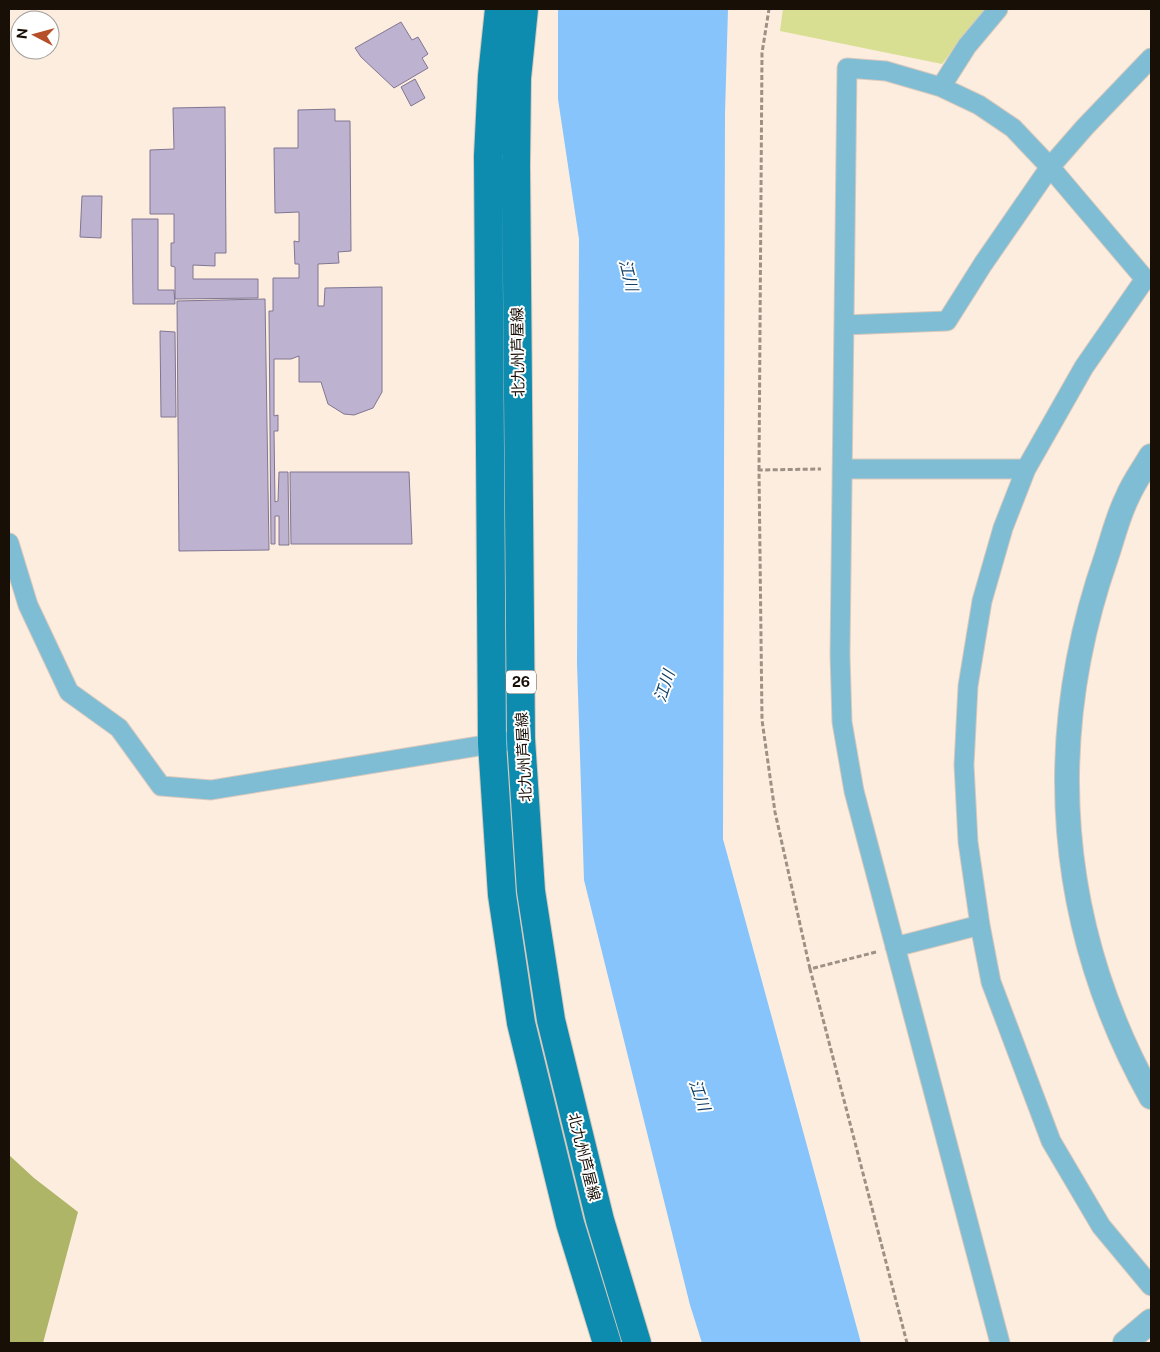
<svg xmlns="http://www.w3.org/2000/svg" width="1160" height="1352" viewBox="0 0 1160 1352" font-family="'Public Sans','Noto Sans JP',sans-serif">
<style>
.green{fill:#d8df92}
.forest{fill:#afb567}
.water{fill:#86c4fb}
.building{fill:#bdb3d0;stroke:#807691}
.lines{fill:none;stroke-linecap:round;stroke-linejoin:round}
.minor-casing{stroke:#d8c9bc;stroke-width:21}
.tertiary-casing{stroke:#d8c9bc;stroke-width:26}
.primary-casing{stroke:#d8c9bc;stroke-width:30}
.path{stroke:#9d9085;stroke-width:3;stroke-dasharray:5 2.5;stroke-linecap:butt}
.minor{stroke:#7fbdd5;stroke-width:19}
.tertiary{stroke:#7fbdd5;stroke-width:24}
.primary{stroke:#0e8caf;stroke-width:28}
.labels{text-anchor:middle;stroke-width:4;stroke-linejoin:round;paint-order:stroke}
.shield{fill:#fff;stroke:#5d5751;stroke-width:1}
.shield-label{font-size:14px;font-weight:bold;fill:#180f07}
.street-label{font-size:15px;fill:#180f07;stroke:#fff}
.water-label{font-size:16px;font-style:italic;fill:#144165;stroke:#fff}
</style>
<rect width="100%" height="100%" fill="#fdeddf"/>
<path class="green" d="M783,9h203l-44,55 -162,-33z"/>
<path class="forest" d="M9,1155l25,23 44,34 -35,131h-34z"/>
<path class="water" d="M558,9h170l-3,105 -2,725 138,504h-159l-12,-38 -106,-425 -7,-217 2,-424 -21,-140z"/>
<path class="building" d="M401,22l11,18 6,-3 10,17 -6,4 6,10 -34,20 -33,-31 -6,-9z
M415,79l10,19 -14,8 -10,-19z
M225,107l1,146h-11v13l-22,-1v14h65v19l-83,1v-32l-4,-1v-23h3v-29h-24v-64l24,-1 -1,-41z
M335,109v12h15l1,130 -13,1 1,11 -21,1v42h6l1,-18 57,-1v105l-9,16 -19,7 -10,-1 -16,-10 -7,-22h-22v-26l-8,3h-17v57l4,-1v16h-4l1,71 3,-1 1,-29h9l1,73h-10v-29h-4v28h-4l-2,-233h4v-33h26v-14h-4l-1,-23 5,1v-30l-24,1 -1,-65h24v-38z
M82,196h20l-1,42 -21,-1z
M132,219h26v71h16l1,14h-42z
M265,299l4,251 -90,1 -2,-250z
M160,331l15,1 1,85h-15z
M290,472h119l3,72h-121z"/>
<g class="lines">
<g class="minor-casing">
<path id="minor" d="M998,9l-31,37 -26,41 -55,-16 -39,-3 -7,587 2,67 12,69 146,552
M844,325l103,-4 36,-57 67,-97 -37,-39 -34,-23 -38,-18
M842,469h184l-23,59 -21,73 -14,85 -4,79 4,77 12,83 11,57 60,159 50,85 50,60
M1026,469l58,-102 61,-88 -95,-112 35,-40 66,-69
M9,543l19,62 41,87 50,36 42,58 50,4 310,-51
M895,947l85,-22"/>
</g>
<g class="tertiary-casing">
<path id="tertiary" d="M1151,456c-8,14 -18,27 -24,42 -9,18 -14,39 -20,57 -65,185 -51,371 44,542
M1125,1343l26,-22"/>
</g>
<g class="primary-casing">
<path id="primary" d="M499,9l-7,67 -4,80 4,587 10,152 19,128 49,200 37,120
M524,9l-7,69 -1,87 5,574 10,152 20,129 49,200 37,123"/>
</g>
<path class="path" d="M759,470l3,-417 7,-44
M876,952l-66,17 97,374
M810,969l-35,-157 -13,-92 -3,-250 62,-1"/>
<use href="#minor" class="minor"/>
<use href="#tertiary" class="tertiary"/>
<use href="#primary" class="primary"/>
</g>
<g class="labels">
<rect class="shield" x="506" y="670.5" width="30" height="23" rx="4"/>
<g class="shield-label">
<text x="521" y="687">26</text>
</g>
<g class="street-label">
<text transform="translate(518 352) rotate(-91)" y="5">北九州芦屋線</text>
<text transform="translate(524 757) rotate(-93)" y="5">北九州芦屋線</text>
<text transform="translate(584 1157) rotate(76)" y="5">北九州芦屋線</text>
</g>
<g class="water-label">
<text transform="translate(629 275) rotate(76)" y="6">江川</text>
<text transform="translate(664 686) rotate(-72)" y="6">江川</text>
<text transform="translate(700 1095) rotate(70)" y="6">江川</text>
</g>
</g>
<rect width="1160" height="1352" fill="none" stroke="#180f07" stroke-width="20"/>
<g transform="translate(35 35) rotate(276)"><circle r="24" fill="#ffffff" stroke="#a39f9c"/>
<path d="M0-4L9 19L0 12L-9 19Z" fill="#b64f29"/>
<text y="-8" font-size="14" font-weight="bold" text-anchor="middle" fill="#180f07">N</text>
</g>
</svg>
